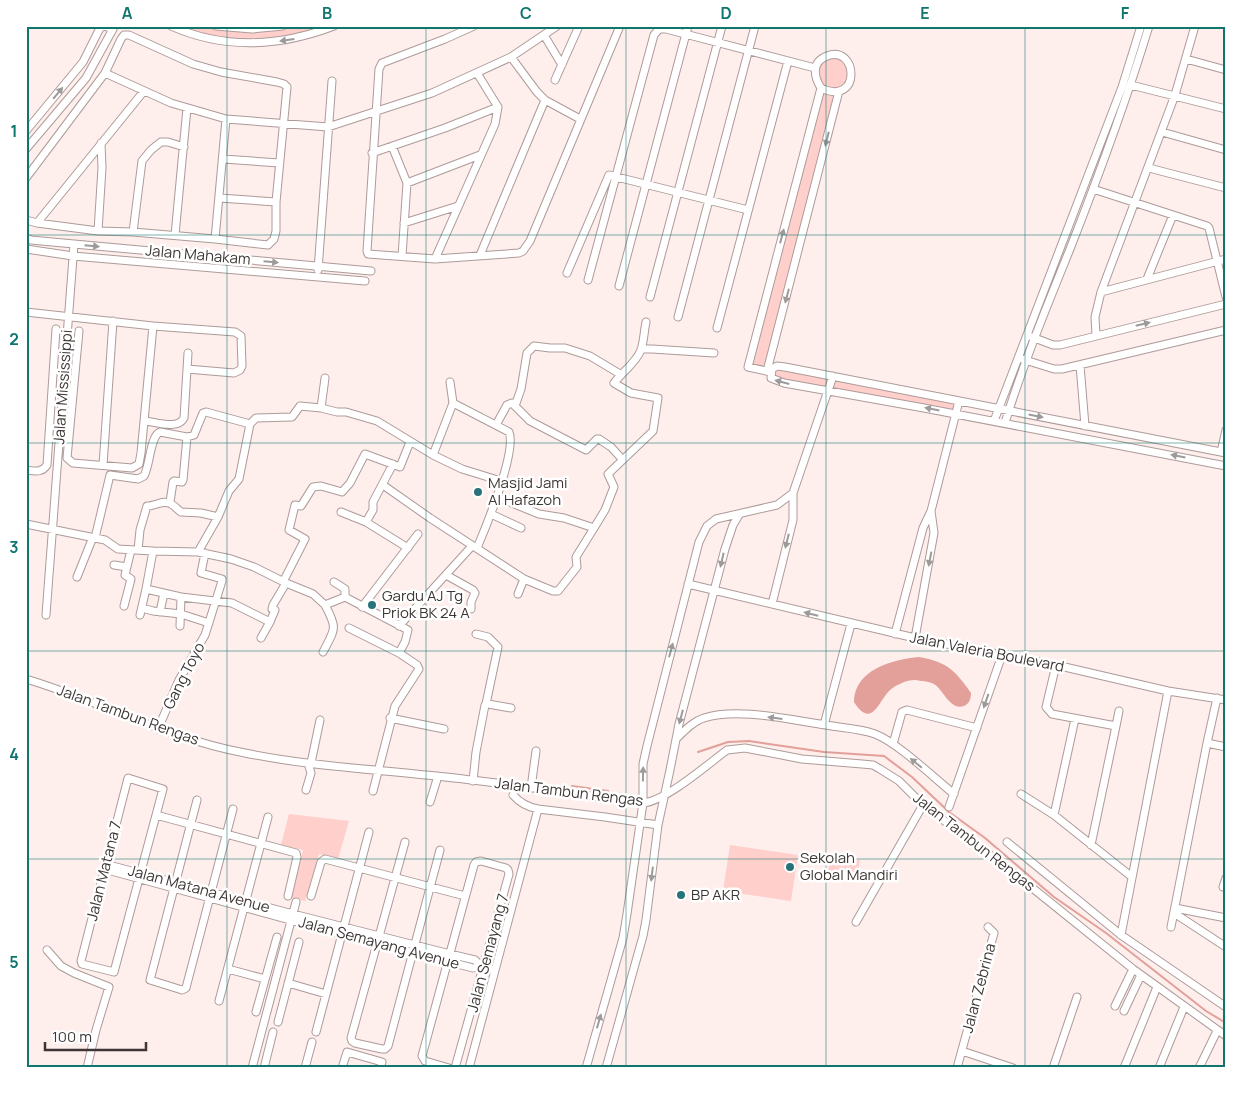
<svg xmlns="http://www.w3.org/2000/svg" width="1252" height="1094" viewBox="0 0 1252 1094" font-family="Manrope,sans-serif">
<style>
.green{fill:#ffcfcb}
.water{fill:#e39f99}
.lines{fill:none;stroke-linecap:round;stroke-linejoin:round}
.stream{stroke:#e39f99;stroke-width:2}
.minor-casing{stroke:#ad9b99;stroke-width:9}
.minor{stroke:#fff;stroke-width:7}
.oneway{fill:#9e9a9a}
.grid{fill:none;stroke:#0f766e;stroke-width:1;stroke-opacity:0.55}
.poi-dot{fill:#287279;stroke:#fff;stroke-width:2}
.labels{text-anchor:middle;stroke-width:5;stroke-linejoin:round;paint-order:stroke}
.street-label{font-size:15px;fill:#3e3635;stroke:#fff}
.poi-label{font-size:15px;fill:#3e3635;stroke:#fff;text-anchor:start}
.neatline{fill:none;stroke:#0f766e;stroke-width:2}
.grid-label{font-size:16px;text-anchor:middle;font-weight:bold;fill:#0f766e}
</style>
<rect width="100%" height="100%" fill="#feeeec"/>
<path class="green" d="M171,26h163l-42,14 -72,2z
M828,55l18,5 6,18 -13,14 -72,279 -19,-4 73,-279 -6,-20z
M777,366l182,35 -3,13 -172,-31 -13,-10z
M289,814l60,7 -11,38 -19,-5 -14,47 -14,-3 12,-48 -22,-5z
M730,845l68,10 -7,46 -68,-10z
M831,854l29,6 -3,16 -29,-5z"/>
<path class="water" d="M919,657c28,5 36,13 52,36 0,6 -2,11 -7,13 -14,5 -21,-17 -30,-22 -6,-3 -13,-3 -19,-4 -9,0 -19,5 -25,10 -11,10 -18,40 -36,12 0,-32 39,-43 65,-45z"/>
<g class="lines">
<path class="stream" d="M698,752l30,-10 21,-1 75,11 60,4 28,21 37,35 36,26 69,59 52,36 100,78 20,12
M572,786l36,5"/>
<g class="minor-casing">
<path id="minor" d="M171,26c54,24 108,21 163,0
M216,26l36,3 31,-3
M474,26l-29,13 -63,24 -3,6 -12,182 1,3 67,5 84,-6 4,-2 7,-10 90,-215
M544,35l18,30
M511,57l26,35 8,8 35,19
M1186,59l40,11
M105,73l66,30 55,16 102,8 104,-34 79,-36 46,-31
M555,80l24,-54
M1131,85l95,24
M26,131l57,-69 17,-34 4,-2 9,3 -27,49 -60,71
M1162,132l64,18
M392,146l15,37 -5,73
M372,153l73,-25 53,-21
M223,159l56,4
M1149,168l77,20
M26,178l79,-105 16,-34 3,-4h5l64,29 28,8 56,10 7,2 3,3 -11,115v29l-2,8 -6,6 -53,-6 -82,-7 -35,-1 -61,-8 -11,-3
M407,183l73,-28
M1093,189l114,37 2,2 17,69
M219,198l57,4
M37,223l107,-132
M404,223l54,-17
M98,231l4,-63 -1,-25
M133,232l9,-71 9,-11 10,-8h7l16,5
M175,235l12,-127
M26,238l5,2 43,4 297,27
M215,239l11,-120
M26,249l47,7 292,25
M480,255l65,-155
M435,259l60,-135 3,-17 -21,-34
M318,270l14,-189
M567,273l42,-98 139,35
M1147,279l26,-64
M588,280l66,-245 5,-6h7l149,39
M619,286l69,-260
M1101,292l125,-33
M650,297l72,-271
M26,312l127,14 82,6 6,4 1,30 -2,4 -6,3 -47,-4
M678,317l77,-291
M717,328l71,-267
M79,331l-12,127 6,5 59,5 7,-4 2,-11 12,-127
M1096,335l-1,-18 6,-25 74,-197 20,-69
M1032,337l21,8h7l166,-41
M641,349h11l62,4
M1022,359l32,10h8l164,-39
M1080,365l5,61
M767,371l72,-280
M771,372l-23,-5 73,-279c-7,-11 -10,-26 6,-32 31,-12 35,51 -6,32
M450,382l3,21
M515,406l6,-17 6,-36 7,-7 16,2h15l25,8 30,18
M321,408l4,-30
M145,421c11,1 33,9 39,-3l4,-65
M994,421l128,-334 19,-61
M1005,423c18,-59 42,-117 65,-174 29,-74 56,-147 79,-223
M496,425l11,-20 5,-2 18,18 56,29 11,-11h2l12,8 11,12
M187,437l7,-2 9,-22 3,-1 44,12
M1221,452l5,-22
M1226,453l-441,-86 -8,-1 -5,3 -1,9 13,5 140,25 302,58
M433,455l20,-52 56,29c8,19 -23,95 -32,116
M103,465l10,-144
M26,470c9,1 16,3 21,-5l9,-136
M383,485l47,33 94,61 29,12h5l19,-24 -1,-10 18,-29
M497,497l42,17 25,4 30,10 11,-18 9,-23 -6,-13 45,-43 5,-33 -27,-5 -17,-10c8,-11 22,-20 27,-33 3,-9 3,-19 5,-28
M341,512l25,10 42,26
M491,514l30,14
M366,522l7,-12v-8l20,-38
M26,524l79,16 13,9 35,2 45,1 33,7 23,8 32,16 27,11 12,11 20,-8 63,33 -3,12 -6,11 18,12 2,4 -24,37 -22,85
M95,538l15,-63 28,4 6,-3c6,-10 6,-40 16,-44l27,5 -4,43 -1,2 -8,-1 -1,1 -3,20
M138,550l2,-20 7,-24c9,0 17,-7 24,-2 4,2 7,6 10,8l20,1 17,4
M198,552l20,-35 11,-26 10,-12 11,-55 6,-6 36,-1 8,-11 21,2 16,4h9l31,9 56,34 29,14 39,12
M114,565l13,2
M446,575l27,15 2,3 -4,9v7
M77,577l16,-40
M283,582l22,-43 -16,-9 6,-25 6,1 12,-19 8,-1 21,6 8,-9 15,-29 35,13 10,-25
M334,582l11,7v8
M688,584l227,54 141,27 112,26 58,9
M146,589l7,-38
M518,594l6,-15
M772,604l21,-84v-27l40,-117
M124,606l7,-27 -6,-4 6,-25
M362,607l56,-73
M142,608l11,3 28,3 28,9
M160,612l4,-19
M46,615l28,-371
M140,615l6,-26 35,8 51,6 38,19 -9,16
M270,622l5,-12 -3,-1 1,-4 13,-22
M180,626l1,-29
M399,626l73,-80
M349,628l50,25
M476,634l12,3 10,10 -12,57
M895,634l28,-106 8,-17 28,-110
M915,638l19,-105 -3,-22
M323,652c12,-23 15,-23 2,-47
M1056,665l-10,42 6,7 64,12 -25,119
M26,679c74,22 142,60 219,74 63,13 127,16 191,23 69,7 138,18 207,27 23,-2 65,-39 84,-53l18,-2 57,11 60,5 11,1 7,4 19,12 24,24 82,61 128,103 93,67
M390,718l54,11
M1075,719l-21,96 78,62
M824,725l27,-101
M1116,726l3,-15
M158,729l21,-49 26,-45 17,-54v-2l-21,-6 4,-20
M677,738c8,-8 17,-17 27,-20 34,-11 86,2 122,7 15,3 33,3 49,9 23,9 58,43 79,60
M1207,743l19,4
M893,744l9,-32 5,-2 70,18
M311,763l9,-43
M128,778l35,11 -49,183 -32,-8 -1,-3z
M473,781l3,-29 9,-47 3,-1 23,4
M531,788l5,-37
M306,790l5,-17 -3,-10
M1021,794l33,21
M513,795c7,8 14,12 25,14l67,8 53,8
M197,800l-47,180 32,10 4,-2 1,-4 46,-175
M430,802l8,-26
M949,807l53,-152
M156,815l140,38 1,4 -9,39
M405,842l-54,196 1,3 3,2 27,6h3l3,-3 52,-196
M1007,842l114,93 105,72
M105,864l188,50 157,40 25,6 6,6 14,4
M104,869l274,75 95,24 8,-2
M1223,887l3,-9
M311,896l10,-34 4,-3 140,37
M1175,908l51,10
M1174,913l52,34
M856,922l67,-117
M1171,927l36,-184 10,-45
M1121,935l47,-244
M47,950l14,16 13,7 35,14 -13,43 -9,38
M228,969l37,10
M288,983l38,11
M219,1001l49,-184
M1115,1006l18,-37
M1124,1011l17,-36
M256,1012l21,-75
M278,1022l21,-80
M316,1032l53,-200
M962,1051l51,17
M252,1068l44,-166
M264,1068l9,-36
M305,1068l7,-26
M342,1068l5,-16 35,10 -2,6
M449,1068l-24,-7 -3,-5 52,-191 2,-3 5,-1 25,7 2,2 1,4 -54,194
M469,1068l69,-259
M586,1068l37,-130 4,-24 16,-111v-39l4,-18 52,-204 8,-16 9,-7 61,-14 16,-12
M606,1068l37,-132 3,-16 12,-95 12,-55 9,-46 46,-175 8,-24 6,-10
M957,1068l37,-135 -6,-6
M1053,1068l24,-71
M1124,1068l33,-81
M1159,1068l25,-61
M1199,1068l18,-37"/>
</g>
<use href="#minor" class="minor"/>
</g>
<defs><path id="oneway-solid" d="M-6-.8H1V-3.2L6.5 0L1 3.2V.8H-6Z" transform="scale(1.25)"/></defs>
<g class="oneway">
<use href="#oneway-solid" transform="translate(287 40) rotate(172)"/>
<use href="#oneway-solid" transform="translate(58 93) rotate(-50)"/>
<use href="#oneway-solid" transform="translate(827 139) rotate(104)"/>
<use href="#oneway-solid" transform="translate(782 236) rotate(-75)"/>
<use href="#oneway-solid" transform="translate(92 246) rotate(5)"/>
<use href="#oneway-solid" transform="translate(271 262) rotate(5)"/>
<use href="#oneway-solid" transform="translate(787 296) rotate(105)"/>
<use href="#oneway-solid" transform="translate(1143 324) rotate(-13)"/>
<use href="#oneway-solid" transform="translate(782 382) rotate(-165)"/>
<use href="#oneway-solid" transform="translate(932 409) rotate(-169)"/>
<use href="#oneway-solid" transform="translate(1036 416) rotate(11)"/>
<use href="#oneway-solid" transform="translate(1178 456) rotate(-169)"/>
<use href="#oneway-solid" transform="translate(787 541) rotate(104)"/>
<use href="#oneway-solid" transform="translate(930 559) rotate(101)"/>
<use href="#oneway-solid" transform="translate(722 560) rotate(103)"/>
<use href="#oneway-solid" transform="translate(811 614) rotate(-166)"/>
<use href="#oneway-solid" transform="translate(671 650) rotate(-75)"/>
<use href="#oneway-solid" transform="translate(986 701) rotate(109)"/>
<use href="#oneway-solid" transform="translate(681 717) rotate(105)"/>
<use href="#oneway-solid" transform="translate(775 718) rotate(-173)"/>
<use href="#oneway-solid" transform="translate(916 763) rotate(-141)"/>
<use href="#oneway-solid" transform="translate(643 774) rotate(-89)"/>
<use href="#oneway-solid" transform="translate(652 874) rotate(97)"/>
<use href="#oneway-solid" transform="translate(599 1021) rotate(-74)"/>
</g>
<path class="grid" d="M227,26v1042M426,26v1042M626,26v1042M826,26v1042M1025,26v1042M26,235h1200M26,443h1200M26,651h1200M26,859h1200"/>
<g class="poi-dot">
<circle cx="478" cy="492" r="5"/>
<circle cx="372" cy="605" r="5"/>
<circle cx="790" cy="867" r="5"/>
<circle cx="681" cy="895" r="5"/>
</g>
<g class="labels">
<g class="street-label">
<text transform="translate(198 255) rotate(5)" y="5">Jalan Mahakam</text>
<text transform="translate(63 387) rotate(-86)" y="5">Jalan Mississippi</text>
<text transform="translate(987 652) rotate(11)" y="5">Jalan Valeria Boulevard</text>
<text transform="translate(184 676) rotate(-63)" y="5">Gang Toyo</text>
<text transform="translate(128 715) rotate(20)" y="5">Jalan Tambun Rengas</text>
<text transform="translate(569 792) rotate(7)" y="5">Jalan Tambun Rengas</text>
<text transform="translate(974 842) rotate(38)" y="5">Jalan Tambun Rengas</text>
<text transform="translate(104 871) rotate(-76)" y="5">Jalan Matana 7</text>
<text transform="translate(199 889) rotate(15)" y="5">Jalan Matana Avenue</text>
<text transform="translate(379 943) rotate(15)" y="5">Jalan Semayang Avenue</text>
<text transform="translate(488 953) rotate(-75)" y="5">Jalan Semayang 7</text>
<text transform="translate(979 988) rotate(-75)" y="5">Jalan Zebrina</text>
</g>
<g class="poi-label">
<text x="488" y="488">Masjid Jami<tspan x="488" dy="17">Al Hafazoh</tspan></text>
<text x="382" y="601">Gardu AJ Tg<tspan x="382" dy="17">Priok BK 24 A</tspan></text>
<text x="800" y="863">Sekolah<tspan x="800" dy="17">Global Mandiri</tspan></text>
<text x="691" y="900">BP AKR</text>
</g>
</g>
<rect width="1252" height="1094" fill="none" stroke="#ffffff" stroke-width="55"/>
<path d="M45 1042v8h101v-8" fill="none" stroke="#3e3635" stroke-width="2.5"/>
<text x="52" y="1042" font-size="15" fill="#3e3635" stroke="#ffffff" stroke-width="4" paint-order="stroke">100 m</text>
<rect x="28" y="28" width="1196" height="1038" class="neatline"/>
<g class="grid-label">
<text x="127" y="19">A</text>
<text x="327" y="19">B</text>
<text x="526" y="19">C</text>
<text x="726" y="19">D</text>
<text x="925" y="19">E</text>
<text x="1125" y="19">F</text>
<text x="14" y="137">1</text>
<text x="14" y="345">2</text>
<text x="14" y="553">3</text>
<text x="14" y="760">4</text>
<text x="14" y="968">5</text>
</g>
</svg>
